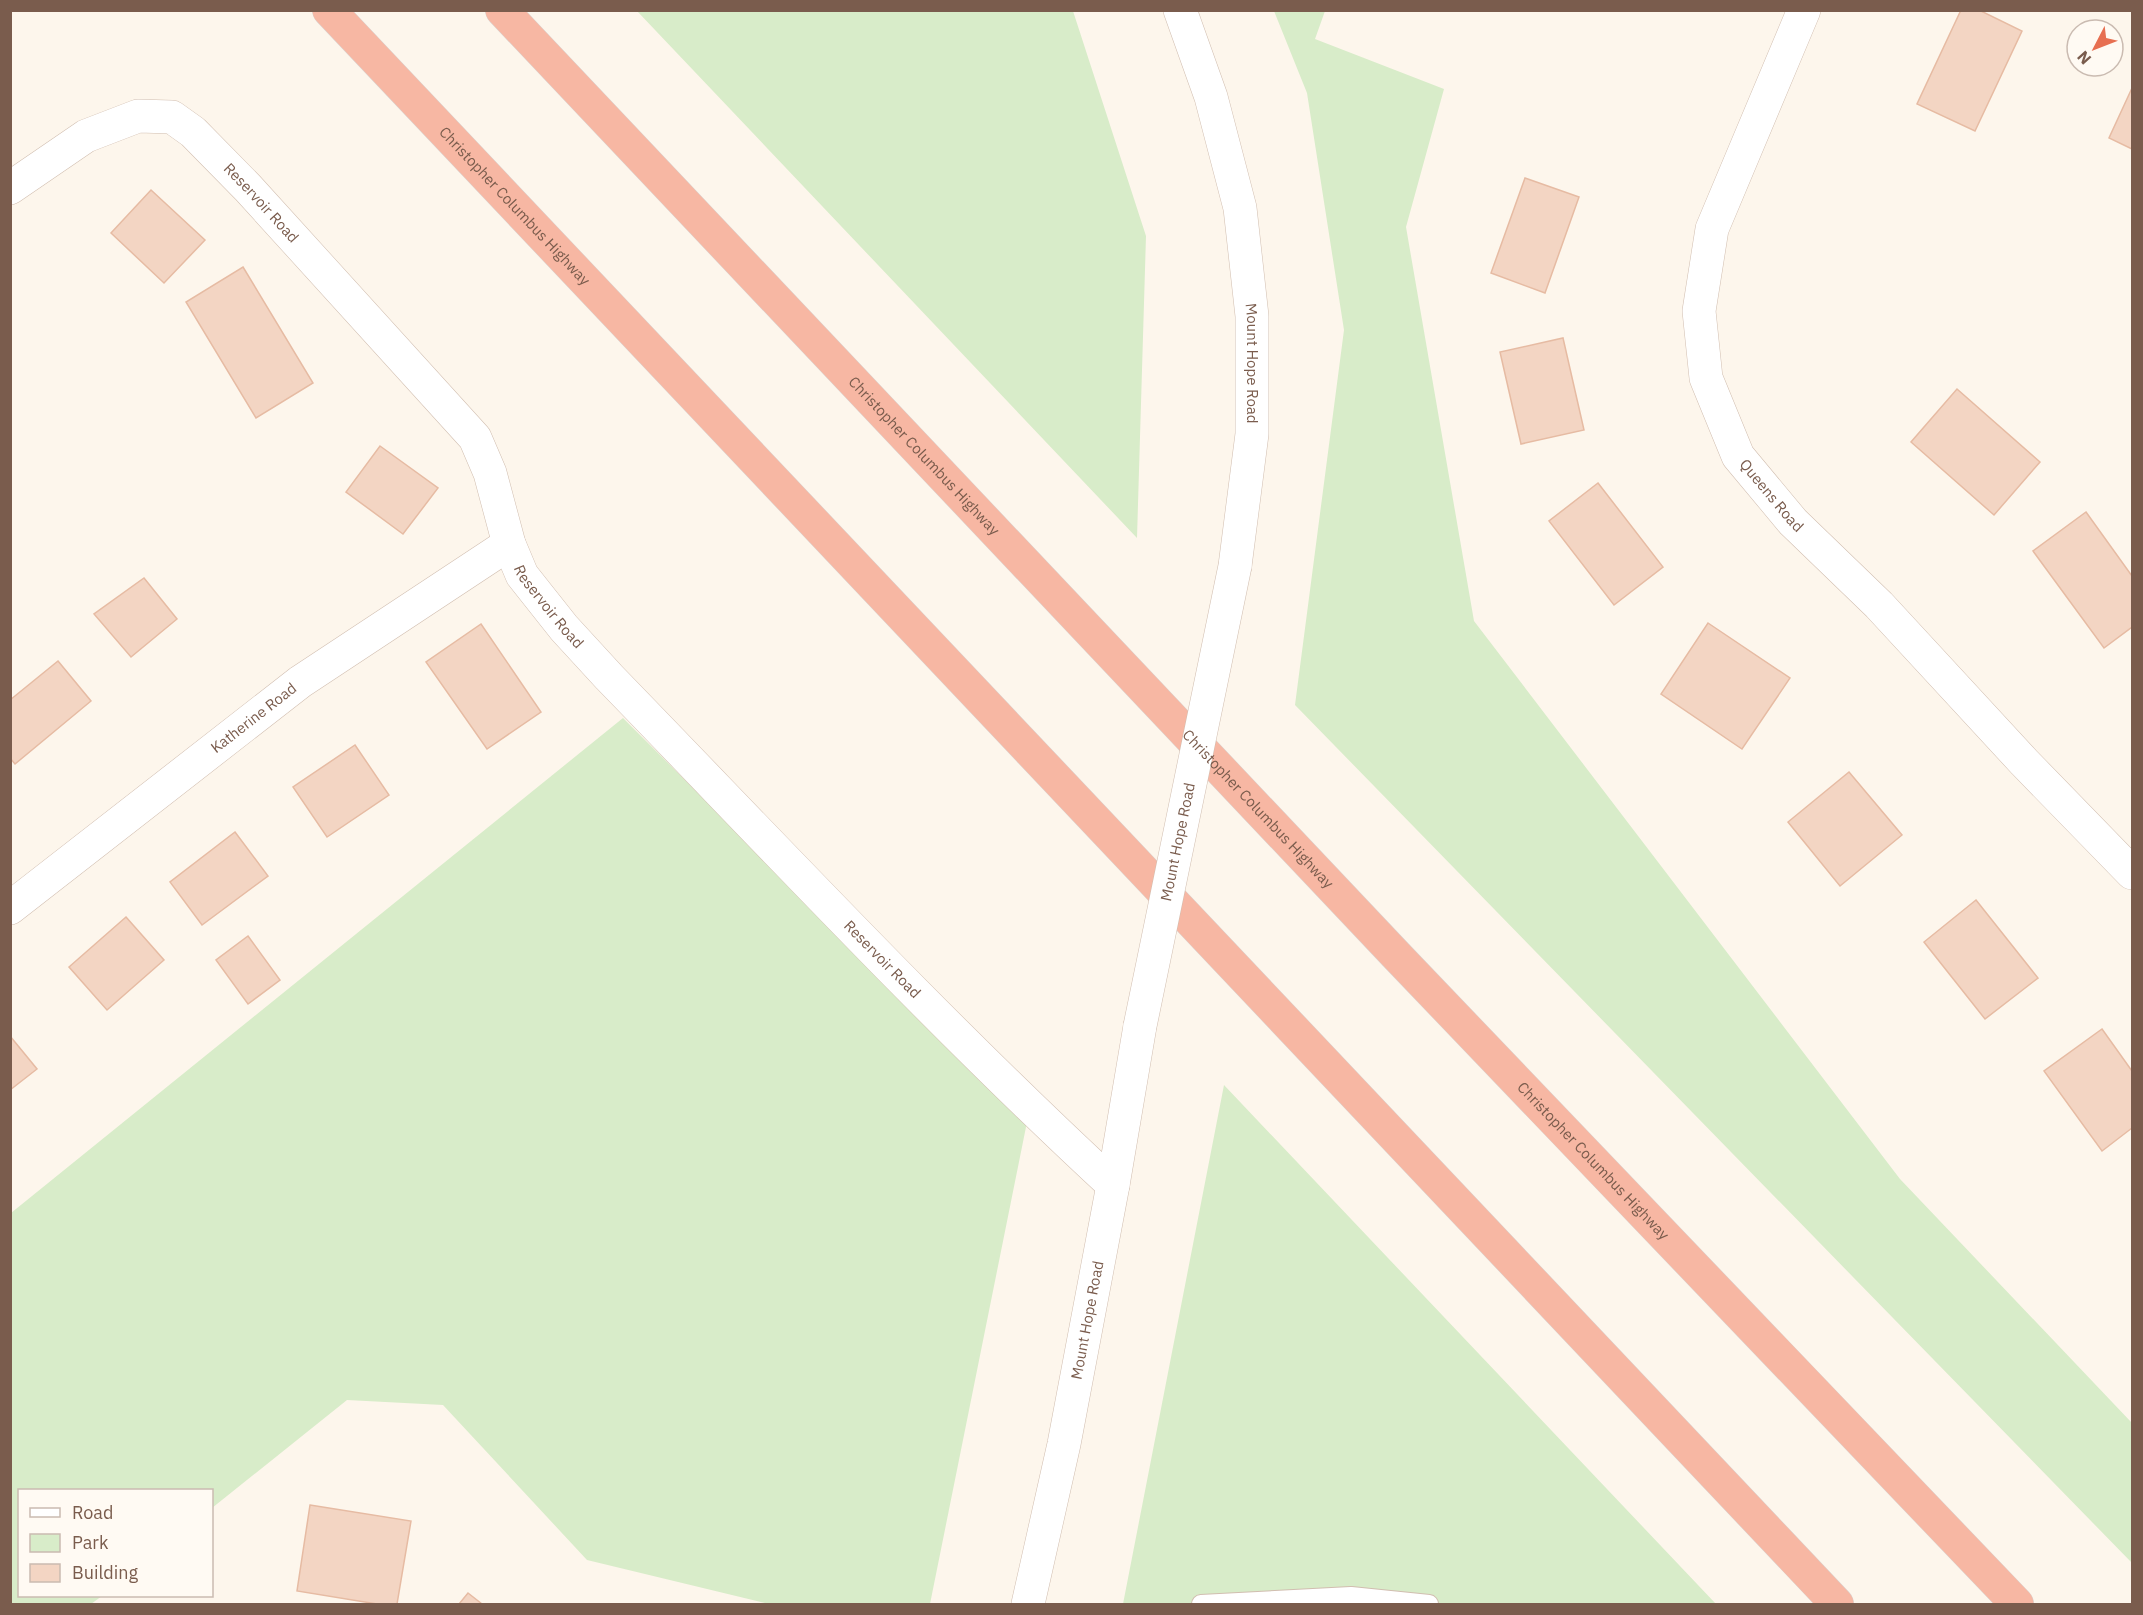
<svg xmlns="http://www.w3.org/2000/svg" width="2143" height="1615" viewBox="0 0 2143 1615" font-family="'IBM Plex Sans',sans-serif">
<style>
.green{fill:#d8ecc9}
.building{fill:#f3d5c3;stroke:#e6bba3;stroke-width:1.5}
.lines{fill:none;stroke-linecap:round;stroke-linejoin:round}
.service-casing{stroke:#d1beb0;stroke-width:20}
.minor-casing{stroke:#d1beb0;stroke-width:34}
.tertiary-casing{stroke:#d1beb0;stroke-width:34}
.motorway-casing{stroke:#dad1cd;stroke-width:34}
.service{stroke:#fff;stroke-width:18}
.minor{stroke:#fff;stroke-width:33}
.tertiary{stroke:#fff;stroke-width:33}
.motorway{stroke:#f7b7a3;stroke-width:33}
.tertiary-bridge-casing{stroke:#d1beb0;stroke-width:34;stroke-linecap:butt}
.tertiary-bridge{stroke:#fff;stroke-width:33}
.labels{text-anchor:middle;stroke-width:4.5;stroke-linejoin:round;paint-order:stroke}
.street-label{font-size:15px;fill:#7a5c4d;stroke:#fffaf3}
</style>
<rect width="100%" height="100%" fill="#fdf6ec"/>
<path class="green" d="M637,11h436l73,225 -9,302z
M1274,11h51l-10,28 129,50 -38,138 68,394 426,558 232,244v140l-837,-858 49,-375 -37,-237z
M623,718l404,404 -97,482h-161l-182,-44 -144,-155 -96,-5 -135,108v-18h-192v106h82l-11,8h-80v-391z
M1224,1085l492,519h-593z"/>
<path class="building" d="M1961,10h18l43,21 -47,100 -58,-27z
M2132,88v61l-23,-11z
M1525,178l54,19 -34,96 -54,-20z
M151,190l54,50 -41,43 -53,-50z
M243,267l70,116 -57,35 -70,-116z
M1563,338l21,92 -63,14 -21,-92z
M1957,389l83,73 -46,53 -83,-73z
M380,446l58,42 -35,46 -57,-42z
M1598,483l65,84 -49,38 -65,-84z
M2086,512l46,64v51l-28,21 -71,-97z
M144,578l33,41 -46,38 -37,-43z
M1708,623l82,55 -48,71 -81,-55z
M481,624l60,88 -54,37 -61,-87z
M58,661l33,40 -76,63 -5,-6v-58z
M355,745l34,50 -62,42 -34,-50z
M1849,772l53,63 -62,51 -52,-64z
M235,832l33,44 -66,49 -32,-43z
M1976,900l62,78 -53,41 -61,-77z
M126,917l38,43 -57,50 -38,-43z
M248,936l32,44 -32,24 -32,-44z
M2102,1029l30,42v57l-30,23 -58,-80z
M10,1036l27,33 -27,21z
M310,1505l101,16 -14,83h-20l-80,-13z
M468,1593l14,11h-23z"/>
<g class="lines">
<g class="service-casing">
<path id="service" d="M1201,1604l150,-8 78,8"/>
</g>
<g class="minor-casing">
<g id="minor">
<path id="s1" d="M1804,10l-92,219 -13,82 7,67 32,78 55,66 86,83 145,157 108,111"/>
<path id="s2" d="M10,908l290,-226 209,-138"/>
</g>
</g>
<g class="tertiary-casing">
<g id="tertiary">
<path id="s3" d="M1180,10l31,87 29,111 12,108v118l-17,132"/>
<path id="s4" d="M10,188l76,-52 52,-20 34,1 21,15 55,56 227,250 15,35 19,71 13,31 42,53 45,49c166,171 329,346 504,508"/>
<path id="s5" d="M1028,1604l36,-160 49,-259 27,-159"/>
</g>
</g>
<g class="motorway-casing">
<g id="motorway">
<path id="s6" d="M329,10l1508,1594"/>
<path id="s7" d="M502,10l894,945 621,649"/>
</g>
</g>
<use href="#service" class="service"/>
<use href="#minor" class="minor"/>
<use href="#tertiary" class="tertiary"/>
<use href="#motorway" class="motorway"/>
<g class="tertiary-bridge-casing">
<g id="tertiary-bridge">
<path id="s8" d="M1140,1026l95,-460"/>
</g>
</g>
<use href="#tertiary-bridge" class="tertiary-bridge"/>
</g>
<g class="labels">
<g class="street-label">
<text dy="5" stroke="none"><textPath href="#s4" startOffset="306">Reservoir Road</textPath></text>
<text dy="5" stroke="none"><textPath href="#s6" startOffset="270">Christopher Columbus Highway</textPath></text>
<text dy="5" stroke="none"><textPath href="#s3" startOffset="363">Mount Hope Road</textPath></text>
<text dy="5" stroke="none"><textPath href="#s7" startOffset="614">Christopher Columbus Highway</textPath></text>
<text dy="5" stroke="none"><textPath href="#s1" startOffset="524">Queens Road</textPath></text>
<text dy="5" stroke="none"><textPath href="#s4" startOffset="810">Reservoir Road</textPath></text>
<text dy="5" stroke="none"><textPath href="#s2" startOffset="309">Katherine Road</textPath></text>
<text dy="5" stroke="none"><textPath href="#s7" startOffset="1100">Christopher Columbus Highway</textPath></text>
<text dy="5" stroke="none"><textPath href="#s8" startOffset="188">Mount Hope Road</textPath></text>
<text dy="5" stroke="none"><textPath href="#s4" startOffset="1296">Reservoir Road</textPath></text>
<text dy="5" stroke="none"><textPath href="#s7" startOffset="1586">Christopher Columbus Highway</textPath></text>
<text dy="5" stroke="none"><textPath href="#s5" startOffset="290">Mount Hope Road</textPath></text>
</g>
</g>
<rect width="2143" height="1615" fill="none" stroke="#7a5c4d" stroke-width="24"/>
<rect x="18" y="1489" width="195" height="108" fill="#fffaf3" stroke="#cabbb1" stroke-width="1.5"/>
<rect x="30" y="1508" width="30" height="9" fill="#ffffff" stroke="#cabbb1" stroke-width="1.5"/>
<text x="72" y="1519" font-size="18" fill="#7a5c4d">Road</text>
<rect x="30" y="1534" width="30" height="18" fill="#d8ecc9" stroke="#cabbb1" stroke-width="1.5"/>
<text x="72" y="1549" font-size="18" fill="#7a5c4d">Park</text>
<rect x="30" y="1564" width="30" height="18" fill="#f3d5c3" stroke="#cabbb1" stroke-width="1.5"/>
<text x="72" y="1579" font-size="18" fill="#7a5c4d">Building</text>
<g transform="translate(2095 48) rotate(228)"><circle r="28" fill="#fffaf3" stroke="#cabbb1" stroke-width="1.5"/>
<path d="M0-4.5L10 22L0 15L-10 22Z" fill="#e76f51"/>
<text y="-9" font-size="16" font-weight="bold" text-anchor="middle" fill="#7a5c4d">N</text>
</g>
</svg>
